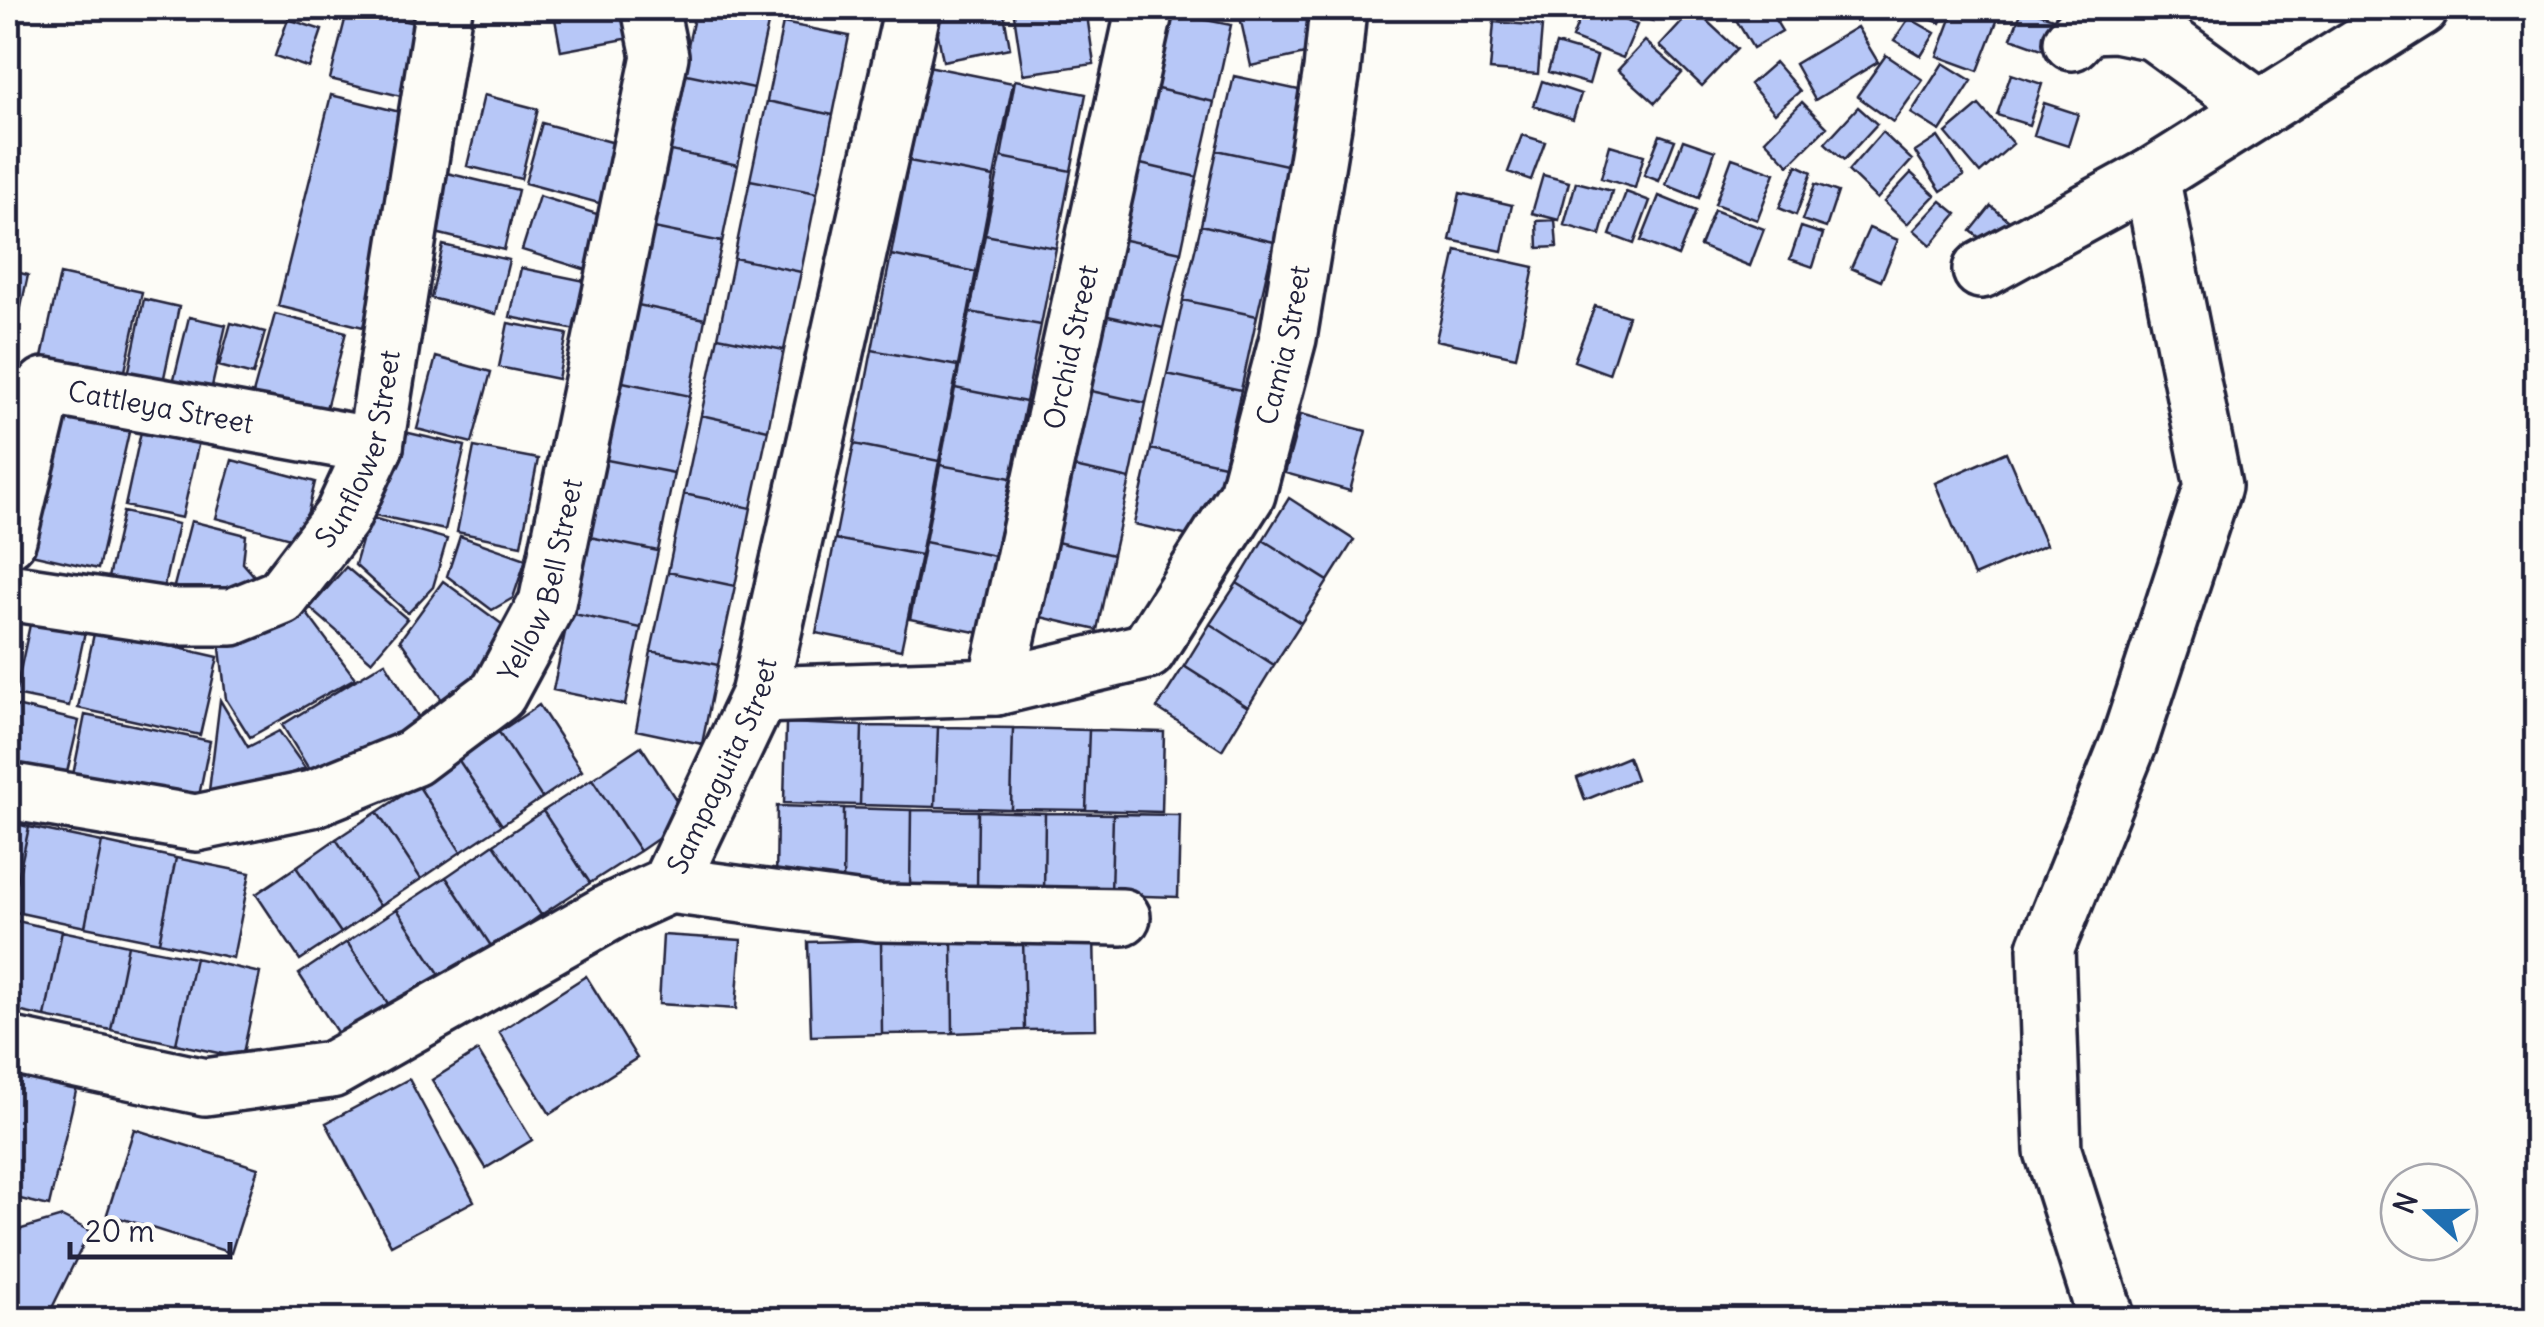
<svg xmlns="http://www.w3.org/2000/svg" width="2544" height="1327" viewBox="0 0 2544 1327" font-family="Delius,sans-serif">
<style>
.building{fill:#b7c7f7;stroke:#22223b;stroke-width:2.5}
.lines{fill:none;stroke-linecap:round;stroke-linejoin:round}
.street-casing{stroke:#22223b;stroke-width:62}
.street{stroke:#fdfcf7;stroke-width:55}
.labels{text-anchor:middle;stroke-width:8;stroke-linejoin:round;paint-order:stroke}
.street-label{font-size:28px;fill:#22223b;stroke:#fdfcf7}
</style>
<rect width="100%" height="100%" fill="#fdfcf7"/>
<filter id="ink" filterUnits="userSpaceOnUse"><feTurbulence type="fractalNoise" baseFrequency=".01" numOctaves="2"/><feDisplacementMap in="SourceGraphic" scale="20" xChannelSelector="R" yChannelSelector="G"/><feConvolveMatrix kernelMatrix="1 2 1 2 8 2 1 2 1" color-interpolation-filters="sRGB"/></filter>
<g filter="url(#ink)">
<path class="building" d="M348,8l75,17 -18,72 -75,-18z
M553,8h83l5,28 -80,15z
M696,8l75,2 -17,78 -72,-15z
M933,8h70l7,40 -67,13z
M1013,8h73l8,56 -71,10z
M1238,8h70l10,43 -67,15z
M1584,8h10l43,17 -14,33 -51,-20z
M1729,8h39l14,23 -29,17z
M1910,8h36l-6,15 -32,-12z
M1955,8h47l-24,63 -41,-15z
M2023,8l42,14 -12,31 -42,-15z
M1612,9v-1h45l-4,13z
M1694,9l43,40 -35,37 -42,-40z
M1166,12l65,13 -17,77 -65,-15z
M1909,18l26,15 -14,23 -27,-16z
M288,19l34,11 -13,38 -34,-12z
M1494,22l48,4 -4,48 -48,-4z
M783,23l66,13 -16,79 -66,-14z
M1857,27l21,35 -63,38 -20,-36z
M1645,41l37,32 -27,30 -37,-33z
M1556,44l41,12 -8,28 -41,-12z
M1886,55l37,25 -30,42 -36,-26z
M1775,62l25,29 -25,22 -25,-29z
M1943,63l29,18 -32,50 -29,-18z
M928,66l85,17 -19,94 -85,-16z
M682,73l72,15 -16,77 -72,-15z
M2011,74l31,10 -13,41 -32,-10z
M1234,76l74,16 -17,74 -74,-16z
M1015,80l71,14 -15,77 -70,-14z
M1542,81l39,13 -8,25 -39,-13z
M1149,87l65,15 -17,75 -65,-15z
M331,95l85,21 -53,211 -85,-21z
M484,95l54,14 -17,70 -54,-13z
M767,101l66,14 -16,78 -67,-13z
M1802,102l25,25 -38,38 -24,-25z
M2044,103l34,11 -10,32 -34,-11z
M1979,105l34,39 -33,29 -34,-40z
M1858,107l19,17 -33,36 -19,-17z
M542,123l80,22 -16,60 -81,-22z
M1882,132l30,28 -35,39 -29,-28z
M1522,135l23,7 -14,38 -23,-8z
M1660,135l15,5 -16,41 -15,-6z
M1938,137l26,39 -23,15 -26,-39z
M1683,140l32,11 -16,47 -33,-13z
M1610,145l34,10 -9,33 -34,-10z
M666,150l72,15 -16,77 -73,-15z
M1217,150l74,16 -17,76 -73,-17z
M1001,157l70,14 -15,77 -71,-13z
M1732,158l43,15 -18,47 -42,-16z
M909,161l85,16 -18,95 -85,-17z
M1132,162l65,15 -16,75 -65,-14z
M1797,165l15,7 -16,43 -17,-7z
M447,173l71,17 -14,60 -72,-18z
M1911,173l24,22 -28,29 -23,-22z
M1543,175l26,7 -10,38 -27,-7z
M750,180l67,13 -16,79 -67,-14z
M1576,182l36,9 -12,44 -36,-10z
M1815,184l23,8 -12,36 -24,-8z
M1626,192l24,9 -16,43 -24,-9z
M1460,193l52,12 -10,46 -52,-11z
M539,196l71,22 -17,54 -71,-22z
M1659,196l37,15 -18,45 -37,-15z
M1941,201l16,13 -26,31 -17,-15z
M1991,206l23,19 -20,24 -23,-18z
M1714,210l50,19 -14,37 -50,-20z
M1555,220l2,27 -19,1 -1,-27z
M1201,225l73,17 -17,74 -74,-16z
M649,227l73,15 -17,77 -72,-15z
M1801,227l22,7 -10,33 -23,-8z
M1869,228l29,12 -17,41 -30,-13z
M985,235l71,13 -15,77 -71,-13z
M1116,238l65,14 -18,76 -64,-14z
M443,245l66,15 -13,54 -65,-16z
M1456,250l78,17 -18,90 -80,-17z
M891,255l85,17 -18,94 -86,-16z
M734,258l67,14 -17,78 -66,-13z
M521,268l64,13 -9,49 -66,-13z
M8,270l20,5 -13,60 -7,-2z
M60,274l82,18 -19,88 -82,-18z
M144,299l35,8 -16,75 -35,-7z
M1183,300l74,16 -16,74 -74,-16z
M633,304l72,15 -15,77 -72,-15z
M1595,306l33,10 -19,58 -35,-13z
M970,312l71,13 -15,77 -71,-14z
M275,314l71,18 -23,88 -72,-19z
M1099,314l64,14 -17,75 -64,-14z
M189,317l37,8 -16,70 -38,-8z
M231,323l34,9 -12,43 -34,-9z
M508,323l59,11 -9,45 -59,-12z
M718,337l66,13 -16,80 -67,-15z
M872,350l86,16 -19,95 -85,-17z
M436,357l55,15 -19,71 -55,-14z
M1167,374l74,16 -17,75 -73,-16z
M618,381l72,15 -16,77 -72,-14z
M955,388l71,14 -15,76 -71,-13z
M1082,389l64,14 -16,76 -65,-14z
M53,411l77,17 -32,141 -76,-17z
M1301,414l65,17 -16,60 -65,-18z
M701,415l67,15 -17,78 -67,-14z
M142,427l57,14 -17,77 -57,-12z
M396,430l69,16 -20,84 -70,-15z
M854,444l85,17 -18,94 -86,-16z
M474,447l64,12 -17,86 -64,-13z
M1151,449l73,16 -17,75 -73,-16z
M2006,452l40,93 -72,31 -39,-93z
M602,459l72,14 -16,78 -73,-15z
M232,460l83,22 -14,59 -85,-23z
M940,465l71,13 -16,78 -70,-14z
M1065,465l65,14 -17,76 -65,-15z
M684,494l67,14 -16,78 -67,-14z
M1289,498l65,42 -26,41 -65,-41z
M123,512l55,12 -16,71 -55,-13z
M369,517l78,22 -14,48 -25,26 -53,-48z
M191,521l55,14 -3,28 13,15 -46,27 -38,-11z
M460,536l66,23 -13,39 -21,12 -45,-34z
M585,536l73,15 -17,77 -72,-15z
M835,539l86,16 -20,95 -85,-17z
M1048,540l65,15 -16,75 -65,-15z
M1263,540l65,41 -27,42 -64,-40z
M925,542l70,14 -15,77 -70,-14z
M346,567l61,52 -36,42 -61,-53z
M668,572l67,14 -17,79 -67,-14z
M443,581l67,49 -61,80 -49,-70z
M1237,583l64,40 -27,42 -64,-41z
M305,611l50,67 -105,59 -24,-38 -7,-59z
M569,613l72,15 -16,77 -72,-15z
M32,615l54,12 -17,79 -54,-11z
M1210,624l64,41 -26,42 -64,-41z
M95,629l123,28 -18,78 -122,-27z
M651,651l67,14 -16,79 -66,-14z
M385,662l37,61 -102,64 -38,-62z
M1184,666l64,41 -26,43 -65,-42z
M220,700l28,47 31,-16 26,37 -60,22 -36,1z
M539,705l43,66 -40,27 -43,-66z
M16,706l63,15 -15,64 -56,-13v-29z
M85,715l125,26 -13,65 -125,-26z
M786,723l76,3 -2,79 -76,-2z
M862,726l76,1 -3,80 -75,-2z
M938,727l75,1 -2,81 -76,-2z
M1013,728l76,2 -3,80 -75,-1z
M1089,730l75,2 -2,80 -76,-2z
M499,732l43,66 -40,27 -44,-66z
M641,746l47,72 -48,33 -48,-72z
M1628,757l8,22 -51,21 -8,-22z
M458,759l44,66 -41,27 -43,-67z
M592,779l48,72 -50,32 -47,-72z
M418,785l43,67 -40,27 -44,-67z
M777,806l67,2 -1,82 -67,-2z
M844,808l67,2 -1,81 -67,-1z
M911,810l67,1 -1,81 -67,-1z
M543,811l47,72 -49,32 -47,-71z
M978,811l67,2 -1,81 -67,-2z
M377,812l44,67 -41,27 -44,-67z
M1045,813l68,1 -2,81 -67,-1z
M1113,814l67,1 -2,82 -67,-2z
M8,822l21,5 -18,84 -3,-1z
M29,827l73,15 -17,85 -74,-16z
M336,839l44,67 -39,27 -45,-66z
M102,842l74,16 -17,84 -74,-15z
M494,844l47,71 -48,34 -47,-72z
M176,858l74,15 -17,85 -74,-16z
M296,867l45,66 -41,27 -44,-66z
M446,877l47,72 -49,32 -47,-72z
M397,909l47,72 -49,33 -48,-72z
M8,919l54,12 -17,86 -37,-8z
M62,931l66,14 -17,85 -66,-13z
M1094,934l2,95 -71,1 -2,-94z
M663,935l78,5 -5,69 -77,-5z
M1023,936l2,94 -72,3 -1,-95z
M952,938l1,95 -71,1 -1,-94z
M881,940l1,94 -71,2 -3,-94z
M347,942l48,72 -49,32 -47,-72z
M128,945l67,13 -19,86 -65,-14z
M195,958l65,15 -18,85 -66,-14z
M586,976l51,82 -87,56 -51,-82z
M478,1051l54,89 -46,28 -54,-88z
M8,1070l69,17 -28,119 -41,-10z
M409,1079l65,122 -83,44 -65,-122z
M134,1129l124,39 -27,85 -124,-39z
M62,1217l28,14 -44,89h-38v-87z"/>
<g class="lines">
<g class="street-casing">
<g id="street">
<path d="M2072,42l16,-17 27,-1 39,8 106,77"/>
<path d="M1981,270l170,-93 269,-169"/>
<path id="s1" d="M8,539l37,-153 330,60"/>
<path id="s2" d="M8,592l166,25h58l49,-20 61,-80 33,-71 69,-438"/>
<path id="s3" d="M996,687l149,-679"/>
<path id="s4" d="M759,695l237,-8 151,-36 100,-157 41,-156 44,-268 6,-62"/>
<path id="s5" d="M8,791l188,32 116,-24 101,-41 85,-64 49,-91 113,-547 -10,-48"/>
<path d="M669,885l209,28 244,4"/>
<path id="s6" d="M8,1045l197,42 126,-17 281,-159 57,-26 90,-190 154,-687"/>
<path d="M2107,1320l-54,-169 -7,-203 83,-206 84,-256 -62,-309"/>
</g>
</g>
<use href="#street" class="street"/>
</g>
</g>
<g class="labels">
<g class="street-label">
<text dy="10" stroke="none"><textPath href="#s4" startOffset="732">Camia Street</textPath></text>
<text dy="10" stroke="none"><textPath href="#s3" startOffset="348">Orchid Street</textPath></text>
<text dy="10" stroke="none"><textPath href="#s1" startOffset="275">Cattleya Street</textPath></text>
<text dy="10" stroke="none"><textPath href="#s2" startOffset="450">Sunflower Street</textPath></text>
<text dy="10" stroke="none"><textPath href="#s5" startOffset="648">Yellow Bell Street</textPath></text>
<text dy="10" stroke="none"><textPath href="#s6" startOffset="845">Sampaguita Street</textPath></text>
</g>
</g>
<rect width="2544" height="1327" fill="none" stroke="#fdfcf7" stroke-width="40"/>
<rect x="20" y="20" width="2504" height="1287" fill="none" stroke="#22223b" stroke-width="4" filter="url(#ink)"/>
<g transform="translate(2429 1212) rotate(291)"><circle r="48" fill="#fdfcf7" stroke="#a5a5ac" stroke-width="2.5"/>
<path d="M0-8L18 38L0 25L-18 38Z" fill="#1f6fb2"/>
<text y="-15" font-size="28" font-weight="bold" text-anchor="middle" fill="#22223b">N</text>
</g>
<path d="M70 1242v15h160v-15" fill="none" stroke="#22223b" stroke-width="5"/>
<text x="85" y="1242" font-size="30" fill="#22223b" stroke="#fdfcf7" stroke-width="8" paint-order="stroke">20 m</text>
</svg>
